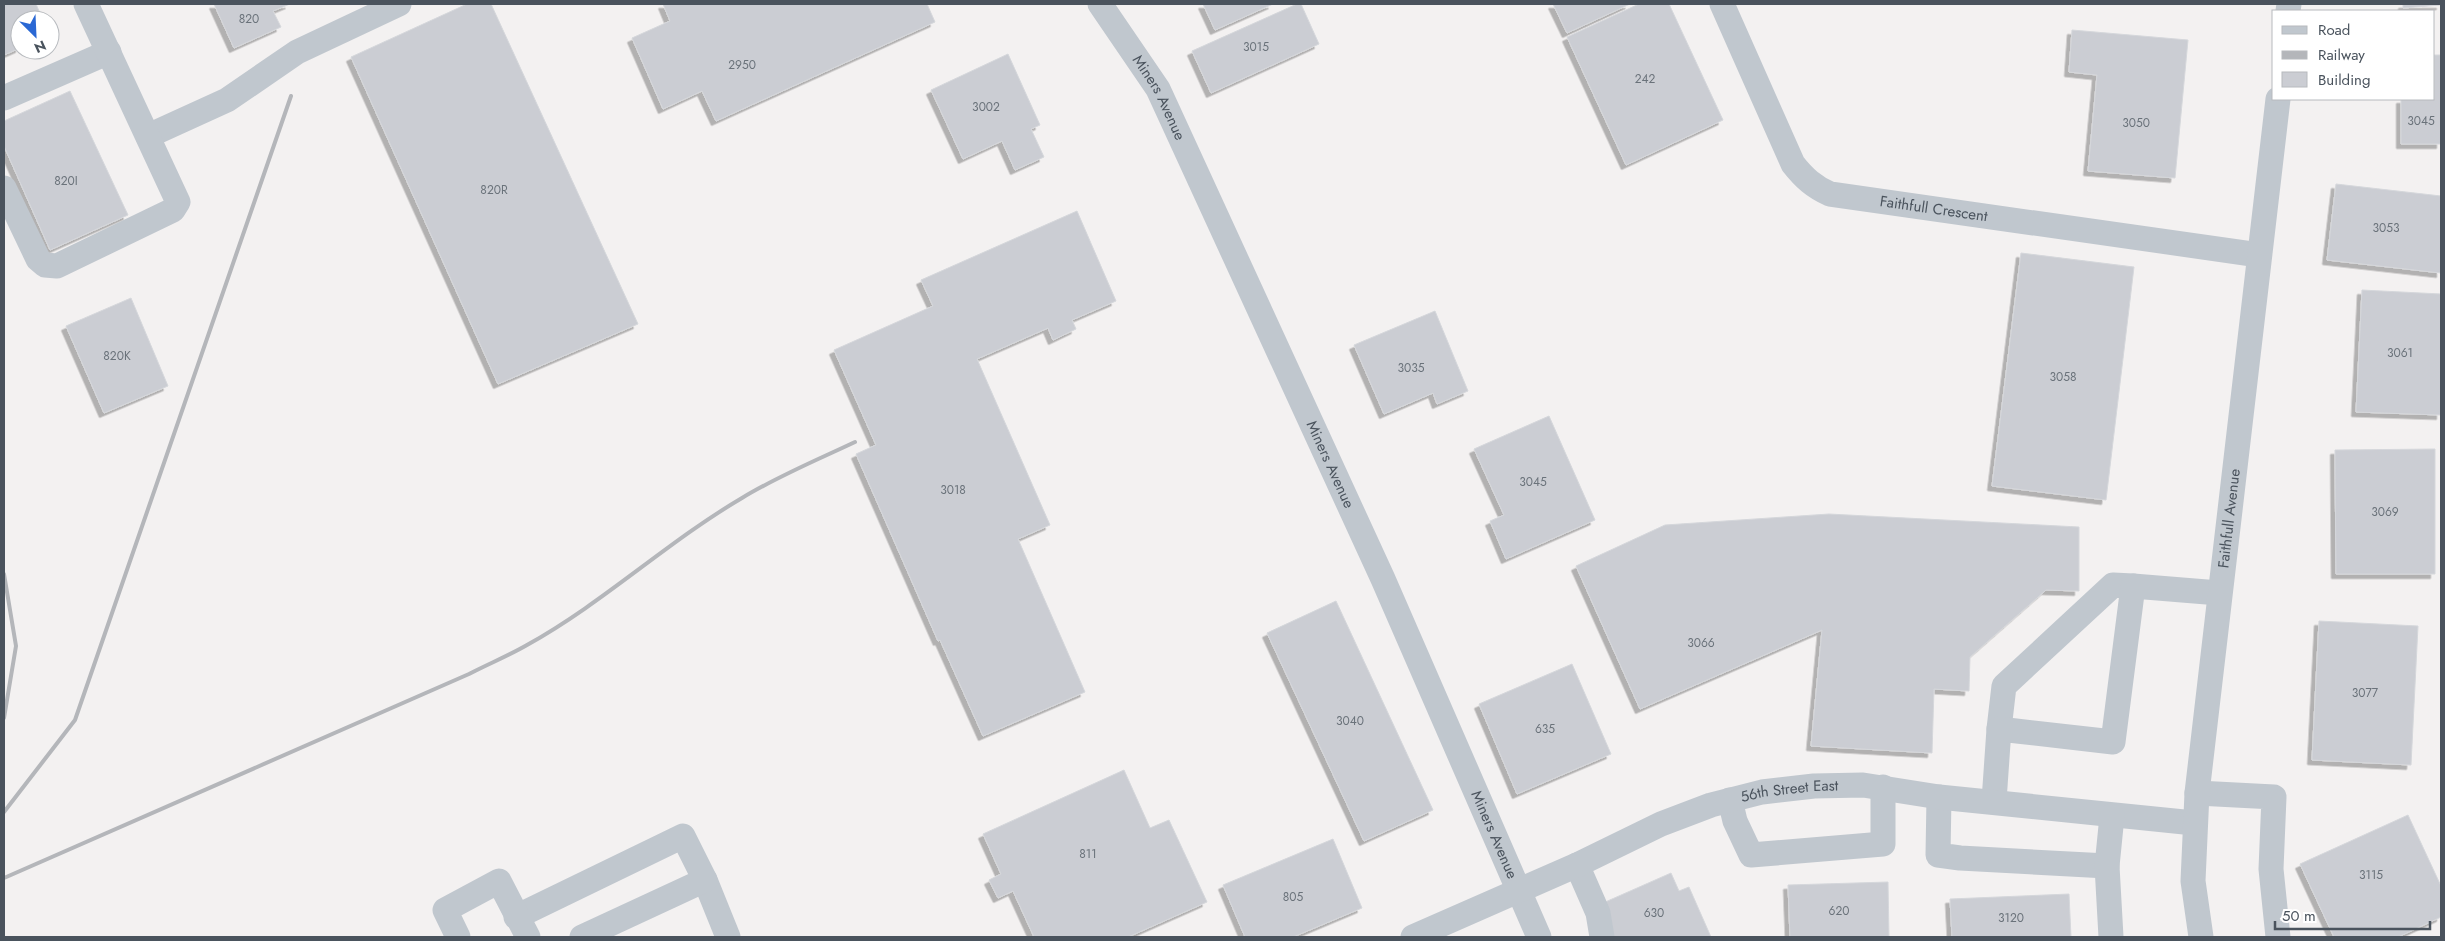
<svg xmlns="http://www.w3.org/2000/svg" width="2445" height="941" viewBox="0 0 2445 941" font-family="Jost,sans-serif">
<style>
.building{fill:#cbcdd3;stroke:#d5d7db;filter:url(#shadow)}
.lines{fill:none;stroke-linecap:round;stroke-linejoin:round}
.minor{stroke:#c0c7ce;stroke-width:25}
.rail{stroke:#b4b6ba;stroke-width:4}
.labels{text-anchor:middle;stroke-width:4;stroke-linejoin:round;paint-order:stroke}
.number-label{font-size:12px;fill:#6a727a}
.street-label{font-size:15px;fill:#4a535d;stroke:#fff}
</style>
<defs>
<filter id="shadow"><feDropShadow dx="-4.5" dy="4.5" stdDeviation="0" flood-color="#0004"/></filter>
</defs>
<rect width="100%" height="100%" fill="#f3f1f1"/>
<path class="building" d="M4,4h32l7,16h-23v28l-16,7z
M214,4h76l-17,7 8,16 -47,21z
M467,4h24l147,320 -140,60 -147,-327z
M663,4h264l8,18 -219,99 -14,-30 -39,18 -31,-71 38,-17z
M1203,4h70l-58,26z
M1297,4h4l18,40 -108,49 -19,-42z
M1553,4h77l-63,29z
M1639,4h30l54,116 -97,45 -59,-128z
M2403,4h38v1l-38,3z
M2072,30l116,10 -13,138 -87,-7 9,-96 -28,-3z
M1008,54l32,71 -9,4 13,28 -29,13 -13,-29 -39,18 -32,-69z
M2434,55h7v89h-40v-45h33z
M70,91l58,124 -78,35 -46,-104v-25z
M2336,184l105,12v77l-114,-13z
M1077,211l39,90 -44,19 4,9 -23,11 -5,-12 -71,31 73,166 -32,14 67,153 -102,44 -43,-96 -2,1 -82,-187 20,-9 -42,-95 99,-44 -12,-26z
M2021,253l113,14 -28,233 -114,-14z
M2362,290l79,4v121l-85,-3z
M131,298l37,88 -64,27 -38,-87z
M1435,311l33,80 -31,13 -4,-11 -49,21 -30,-69z
M1549,416l46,104 -89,39 -16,-38 14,-6 -30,-66z
M2435,449v125h-99l-1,-124z
M1829,514l250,13v64l-33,-1 -76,67 -1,34 -35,-2 -2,64 -121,-7 11,-116 -182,79 -64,-143 89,-41z
M1336,601l97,209 -69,31 -97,-208z
M2319,621l99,5 -7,139 -99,-5z
M1572,664l39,90 -94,40 -38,-90z
M1124,770l26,58 19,-8 38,82 -79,35h-94l-21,-46 -15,7 -9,-18 12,-6 -18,-40z
M2408,815l33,71v31l-43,20h-64l-34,-73z
M1333,839l29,69 -69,29h-48l-22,-52z
M1671,873l8,18 10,-4 22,50h-104l-4,-34z
M1888,882l1,55h-99l-2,-52z
M2069,894l2,43h-119l-2,-38z"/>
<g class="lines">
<g class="minor">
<path id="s1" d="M1100,4l58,85 225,490 156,358"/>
<path id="s2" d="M1722,4l71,160c11,14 21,23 37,30l429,61"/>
<path d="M2288,11l1,-7"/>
<path d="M4,98l105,-46"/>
<path d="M148,136l79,-36 70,-48 102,-48"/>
<path d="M4,188l34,71 7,6 12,1 116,-56 5,-8 -92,-198"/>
<path d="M1999,729l5,-43 109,-101 20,1"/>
<path d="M2197,793l77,4 -3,72 7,68"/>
<path d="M1939,797l-1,58 22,3 147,8"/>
<path d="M1730,800l5,21 16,34 132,-11v-57"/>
<path d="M1994,801l5,-72 114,13 20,-156 86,7"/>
<path d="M1577,865l21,48 4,24"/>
<path d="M705,880l23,57"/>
<path d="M516,917l167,-81 22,44 -123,57"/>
<path d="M458,937l-13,-27 54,-29 29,56"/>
<path id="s3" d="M1413,937l164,-72 84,-41 50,-19 51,-13 52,-6 49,-1 76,12 255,26"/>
<path d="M2111,937l-4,-71 5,-50"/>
<path id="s4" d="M2201,937l-8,-56 4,-88 81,-694"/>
</g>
<path class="rail" d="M4,574l12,72 -12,72
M4,812l71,-92 216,-624
M4,878l465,-204c19,-10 39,-18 58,-29 76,-42 140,-103 215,-147 36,-22 75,-38 113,-56"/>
</g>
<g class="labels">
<g class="number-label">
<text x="249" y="23">820</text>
<text x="1256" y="51">3015</text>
<text x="742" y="69">2950</text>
<text x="1645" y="83">242</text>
<text x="986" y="111">3002</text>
<text x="2421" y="125">3045</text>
<text x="2136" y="127">3050</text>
<text x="66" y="185">820I</text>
<text x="494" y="194">820R</text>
<text x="2386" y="232">3053</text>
<text x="2400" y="357">3061</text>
<text x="117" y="360">820K</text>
<text x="1411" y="372">3035</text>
<text x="2063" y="381">3058</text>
<text x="1533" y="486">3045</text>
<text x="953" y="494">3018</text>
<text x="2385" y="516">3069</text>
<text x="1701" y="647">3066</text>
<text x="2365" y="697">3077</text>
<text x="1350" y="725">3040</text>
<text x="1545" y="733">635</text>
<text x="1088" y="858">811</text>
<text x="2371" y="879">3115</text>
<text x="1293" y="901">805</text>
<text x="1839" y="915">620</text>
<text x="1654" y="917">630</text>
<text x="2011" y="922">3120</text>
</g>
<g class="street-label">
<text dy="5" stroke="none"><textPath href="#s1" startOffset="111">Miners Avenue</textPath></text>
<text dy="5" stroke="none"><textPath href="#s2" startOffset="328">Faithfull Crescent</textPath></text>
<text dy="5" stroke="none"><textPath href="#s1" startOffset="516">Miners Avenue</textPath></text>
<text dy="5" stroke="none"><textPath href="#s4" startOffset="421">Faithfull Avenue</textPath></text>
<text dy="5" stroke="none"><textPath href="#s3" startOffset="406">56th Street East</textPath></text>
<text dy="5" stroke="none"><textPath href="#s1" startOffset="921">Miners Avenue</textPath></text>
</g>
</g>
<rect width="2445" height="941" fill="none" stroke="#4a535d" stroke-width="10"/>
<rect x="2272" y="10" width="162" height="90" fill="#ffffff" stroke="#b7babe"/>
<rect x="2282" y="26" width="25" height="8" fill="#c0c7ce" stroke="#b7babe"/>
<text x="2318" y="35" font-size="15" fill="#4a535d">Road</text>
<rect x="2282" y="51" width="25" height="8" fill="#b4b6ba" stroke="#b7babe"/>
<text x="2318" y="60" font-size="15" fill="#4a535d">Railway</text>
<rect x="2282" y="72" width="25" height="15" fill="#cbcdd3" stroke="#b7babe"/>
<text x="2318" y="85" font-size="15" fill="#4a535d">Building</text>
<g transform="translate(35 35) rotate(156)"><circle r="24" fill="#ffffff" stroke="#b7babe"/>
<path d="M0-4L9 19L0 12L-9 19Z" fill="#2a68d4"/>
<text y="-8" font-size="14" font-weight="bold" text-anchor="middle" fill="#4a535d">N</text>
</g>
<path d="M2275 921v8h155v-8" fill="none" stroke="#4a535d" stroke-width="2.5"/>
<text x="2282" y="921" font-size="15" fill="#4a535d" stroke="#ffffff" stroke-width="4" paint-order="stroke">50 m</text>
</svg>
